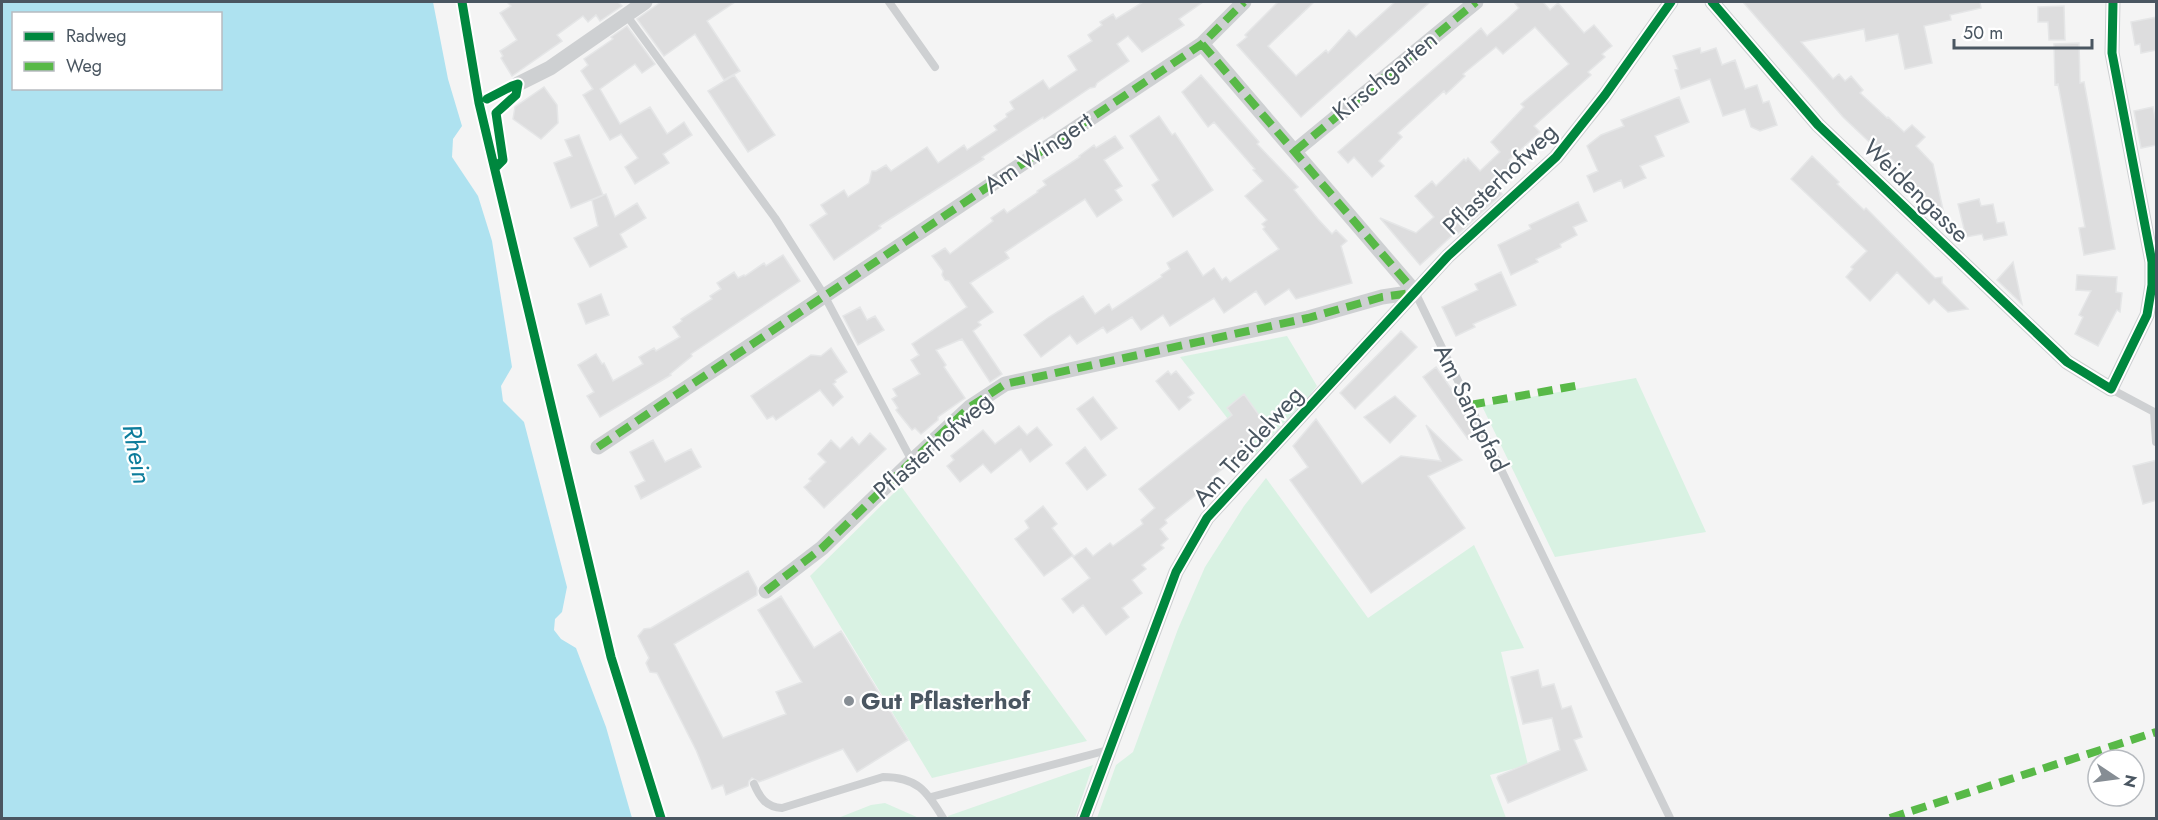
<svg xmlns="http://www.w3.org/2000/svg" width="2158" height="820" viewBox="0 0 2158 820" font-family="Jost,sans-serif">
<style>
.green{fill:#d9f2e3}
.water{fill:#aee2f0;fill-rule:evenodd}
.building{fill:#ddddde;stroke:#e5e6e7;stroke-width:1.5}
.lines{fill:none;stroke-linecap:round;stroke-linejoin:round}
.lane{stroke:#ced0d2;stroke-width:8}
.street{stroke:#ced0d2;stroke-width:15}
.quiet{stroke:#58b947;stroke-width:8;stroke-dasharray:15 8;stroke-linecap:butt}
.cycleway-casing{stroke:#fff;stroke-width:13}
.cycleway{stroke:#00873e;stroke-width:9}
.poi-dot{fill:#868d94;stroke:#fff;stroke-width:2}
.labels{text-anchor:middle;stroke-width:4.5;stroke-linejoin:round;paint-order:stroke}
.street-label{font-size:24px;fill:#4a5661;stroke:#fff}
.poi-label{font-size:24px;font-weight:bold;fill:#4a5661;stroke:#fff;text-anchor:start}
.water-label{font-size:26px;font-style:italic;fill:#0c7c9b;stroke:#fff}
</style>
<rect width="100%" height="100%" fill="#f4f4f4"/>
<path class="green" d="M1287,336l30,50 -9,11 -53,57 -75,-97z
M1636,378l70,154 -151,25 -73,-151z
M1266,478l102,140 106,-73 50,103 -23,4 27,113 -38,10 16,43h-409l19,-53 17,-13 45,-123 27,-62 39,-61z
M901,486l186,255 -155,37 -122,-202z
M1093,765l-18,53h-126l-1,-2z
M885,803l34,15h-81l33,-13z"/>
<path class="water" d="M2,2h431l15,77 14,47 -9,13 -1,18 26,39 14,45 20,126 -11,19 2,15 21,21 43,165 -5,25 -7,7 -1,11 7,9 15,9 30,79 26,91h-630zM14,14h206v74h-206z"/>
<path class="building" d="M507,2h111l4,4 -22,15 -4,-6 -8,7 -5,-6 -26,19 5,6 -50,35 -11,-18 2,-2 -3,-5 17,-11 -17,-27 11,-7z
M661,2h74l-28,19 33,50 -16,9 -29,-46 -31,22 -27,-37z
M1143,2h60l-24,17 5,6 -42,27 -14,-16 -11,8 12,17 -32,22 -2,4 -5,1 -46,31 -1,-2 -61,40 2,2 -105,67 2,2 -47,32 -24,-35 17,-11 -6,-9 23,-15 4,7 21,-14 3,-12h4l10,-6 5,6 36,-24 11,16 26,-18 3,5 30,-20 -3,-4 13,-9 -1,-3 8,-5 -4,-7 33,-22 6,9 28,-19 -9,-14 24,-15 -4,-6 14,-10 -2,-3 13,-8 3,5z
M1278,2h36l-46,44 28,30 30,-26 2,3 21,-23 7,7 39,-35h35l-129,115 -64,-72 10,-8 -2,-2z
M1514,2h29l7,8 8,-7 26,30 10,-8 18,21 -10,8 3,3 -17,15 3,3 -57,51 6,6 -31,28 4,4 -18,17 4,4 -3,3 6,6 -44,40 -2,-2 -36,33 -40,-47 36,15 18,-16 -19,-21 17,-15 4,5 28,-27 2,2 2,-3 12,13 20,-19 -9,-10 33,-35 -3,-3 48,-40 -34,-37 -32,27 -7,-7 -33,27 2,2 -19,18 -2,-3 -46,42 4,4 -23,24 5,5 -12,11 -18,-20 -6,6 -10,-11 143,-124 6,8 20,-17 12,-11z
M1743,2h237l1,6 -31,7 1,5 -27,6 8,37 -27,6 -7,-35 -32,7 -2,-12 -63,13 32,37 6,-5 6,7 6,-5 12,14 -3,3 27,25 1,-1 16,15 8,-7 13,12 -9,9 17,18 11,50 -37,-35 2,-3 -24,-23 -2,2 -40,-38z
M2064,6l1,34h-16l-1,-18h-10v-15z
M2157,17v33l-16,3 -1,-9 -5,1 -4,-23z
M627,26l28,38 -13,9 -7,-9 -35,25 20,35 30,-17 17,27 17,-12 8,13 -29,19 6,9 -34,21 -10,-17 13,-9 -17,-24 -11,6 -27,-45 10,-6 -12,-18 7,-6 -4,-6 29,-20 -2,-2z
M2079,43l1,40 4,-1 31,167 -31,6 -5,-27 6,-1 -27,-143 -3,1 -1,-41z
M1700,48l1,5 15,-5 6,17 13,-5 10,29 12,-4 6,18 6,-2 8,24 -17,6 -9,-4 -6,-18 -22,7 -13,-37 -29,10 -6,-19 3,-1 -5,-13z
M734,75l41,60 -27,17 -40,-61z
M1201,75l58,67 -2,2 41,43 -4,3 24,29 14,15 4,-4 11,11 -6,5 11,37 -56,16 -7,-10 -24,16 -9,-14 -32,22 -10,-15 -44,28 -7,-11 -22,15 -9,-13 -25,16 -4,-6 -26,17 -7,-9 -29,22 -17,-22 25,-18 34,-21 12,18 14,-10 3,6 50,-33 -1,-2 9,-6 -3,-6 20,-12 16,25 11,-8 8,12 4,-3 4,5 49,-33 -16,-20 2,-2 -3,-3 5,-4 -22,-24 18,-15 -10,-11 2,-1 -41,-47 -6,5 -26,-35z
M544,87l13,18 1,18 -17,16 -28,-20 2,-12z
M1679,97l10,25 -34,14 9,20 -24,10 6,12 -22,10 -3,-8 -27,12 -7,-16 11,-5 -11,-25 14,-11 23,-9 -3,-6z
M2153,107l4,20v18l-16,3 -7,-37z
M1159,116l13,19 3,-2 38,57 -40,27 -21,-32 7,-5 -29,-44z
M579,135l24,60 -32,13 -17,-45 18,-7 -7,-16z
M1115,136l8,12 -19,12 18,26 -7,4 7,10 -25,17 -12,-18 -80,53 4,6 -39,25 23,29 -15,10 3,3 -8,6 29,43 -12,8 -28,-43 -26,11 10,15 -2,2 21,31 -27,19v3l-17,14 -6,-6 -3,2 -16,-20 2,-2 -6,-9 5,-3 -4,-7 27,-15 -9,-14 8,-5 -7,-11 55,-37 -18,-26 -4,-1 -3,-5 1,-4 -11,-15 13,-8 5,6 43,-33 -2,-3 13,-9 3,4 31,-21 -1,-1 9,-6 -3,-4 37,-24 -1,-1 15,-11 2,3z
M1812,156l27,26 -2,2 27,26 2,-2 69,70 7,-1v6l26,26 -20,3 -14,-13 -5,5 -32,-32 -27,29 -24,-24 7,-8 -2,-2 16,-16 -76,-72z
M606,194l9,23 22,-14 9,15 -26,16 7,13 -37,20 -16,-29 24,-12 -6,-26z
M1979,199l2,7 12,-2 4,19 7,-1 3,13 -23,5 -2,-6 -16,3 -8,-33z
M1578,202l9,19 -14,6 4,8 -17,9 1,3 -25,12 2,3 -27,13 -13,-30 33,-16 -2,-4z
M783,255l17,26 -109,73 1,2 -22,18 1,1 -71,42 -13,-21 7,-4 -16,-27 18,-11 6,10 2,-1 9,18 30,-17 -4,-7 15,-9 2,3 24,-14 -7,-10 9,-6 -1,-2 31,-20 -2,-3 11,-7 -4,-6 17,-11 4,6 6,-3 1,1 19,-13 2,3z
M2013,262l9,42 -25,-24z
M1501,272l15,33 -43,19 2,3 -19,9 -14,-29 36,-17 -3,-6z
M2077,275l40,2 -1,15 6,1 -2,19 -3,-2 -19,36 -23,-12 8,-17 -4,-2 12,-24 -15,-1z
M601,294l8,21 -23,9 -8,-20z
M860,307l7,13 8,-4 9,14 -26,15 -15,-29z
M1401,331l16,16 -62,62 -15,-16z
M831,348l16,24 -12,8 1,2 -3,2 10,13 -10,9 -13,-16 -44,30 -3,-4 -6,3 -16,-23 60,-41 10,1z
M1436,367l19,27 20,41 -7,4 -45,-62z
M1168,371l3,4 5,-4 18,22 -6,4 3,3 -12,10 -23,-29z
M1244,394l22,31 -6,4 2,2 -24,19 1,1 -5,4 2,3 -25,20 2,3 -48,39 2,3 -7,6 8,10 -7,6 3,3 -22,17 4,4 -14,11 10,13 -20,15 7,9 -23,18 -23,-30 -10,8 -11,-14 28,-21 -17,-21 13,-9 7,8 17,-13 3,3 30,-22 -2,-4 14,-12 -16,-19 93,-74 -5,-7z
M1395,396l21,20 -26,27 -26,-26z
M1093,397l24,31 -16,12 -24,-31z
M1316,419l46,65 39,-28 40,5 -15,-36 36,35 -34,16 37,52 -94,65 -81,-113 18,-13 -15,-21z
M1019,426l8,9 10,-8 15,18 -22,17 -9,-13 -30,24 -8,-9 -23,18 -13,-16 7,-6 -3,-4 32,-26 12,14z
M870,433l16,16 -62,59 -20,-21 7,-6 -2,-2 17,-17 -8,-8 13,-14 9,9 12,-12 7,8z
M653,440l12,22 26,-13 10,18 -60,32 -6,-13 10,-5 -15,-29z
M1085,447l21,28 -19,15 -21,-27z
M2157,460v40l-14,4 -10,-38z
M1043,506l14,18 -5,4 21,27 -29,21 -29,-37 14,-11 -4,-7z
M748,571l9,17v7l-83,49 49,94 63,-24 -10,-22 26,-10 -44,-72 23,-14 33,52 27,-17 67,109 -51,32 -14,-23 -84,33 -7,-4 -3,3 -1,5 -22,9 -3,-10 -11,4 -16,-39 -39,-77 -7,-1 -4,-9 3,-5 -11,-22 6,-7 7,-1 12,-7z
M1538,670l4,17 12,-3 8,25 9,-3 11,31 -8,3 13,30 -79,33 -11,-25 1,-2 62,-26 -8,-32 -29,6 -12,-47z"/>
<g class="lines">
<path class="lane" d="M889,2l46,65
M627,16l148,202 49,77 88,166
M1415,292l255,526
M2111,389l45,24
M2154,412l2,30
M754,784c6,14 12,23 28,24l101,-31c34,0 44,14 60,41
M931,797l177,-47"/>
<path class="street" d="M1712,2l106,123 249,237 44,27 36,-74 5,-30v-23l-40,-209 1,-51
M1202,44l213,248
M518,84l32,-16 95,-66
M1295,151l181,-149
M598,447l604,-403 42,-42
M766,591l56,-43 90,-87 58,-54 35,-23 303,-66 74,-21 33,-5
M1084,818l92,-246 31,-54 241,-262 108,-99 49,-62 66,-93"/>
<path class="quiet" d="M1202,44l213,248
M1295,151l181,-149
M1470,405l110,-20
M598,447l604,-403 42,-42
M766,591l56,-43 90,-87 58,-54 35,-23 303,-66 74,-21 30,-4
M1890,818l266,-86"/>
<g class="cycleway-casing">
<path id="cycleway" d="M462,2l17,101 132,554 50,161
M1712,2l106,123 249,237 44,27 36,-74 5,-30v-23l-40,-209 1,-51
M487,99l25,-13 6,-2 -2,11 -20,18 7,47 -8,8
M1084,818l92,-246 31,-54 241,-262 108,-99 49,-62 66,-93"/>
</g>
<use href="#cycleway" class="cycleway"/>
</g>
<circle class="poi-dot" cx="849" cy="701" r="6"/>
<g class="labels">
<g class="street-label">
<text transform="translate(1385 76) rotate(-39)" y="8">Kirschgarten</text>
<text transform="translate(1038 153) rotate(-34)" y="8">Am Wingert</text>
<text transform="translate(1500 179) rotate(-44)" y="8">Pflasterhofweg</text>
<text transform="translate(1916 191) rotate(44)" y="8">Weidengasse</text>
<text transform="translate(1471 408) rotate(64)" y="8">Am Sandpfad</text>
<text transform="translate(933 446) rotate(-41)" y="8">Pflasterhofweg</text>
<text transform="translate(1248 446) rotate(-48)" y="8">Am Treidelweg</text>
</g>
<g class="poi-label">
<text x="861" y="709">Gut Pflasterhof</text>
</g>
<g class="water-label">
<text transform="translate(137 454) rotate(79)" y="9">Rhein</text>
</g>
</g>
<rect width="2158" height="820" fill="none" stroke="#4a5661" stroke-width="6"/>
<rect x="12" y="12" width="210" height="78" fill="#ffffff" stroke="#b7bbc0" stroke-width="1.5"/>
<rect x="24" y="32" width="30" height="9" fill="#00873e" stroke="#b7bbc0" stroke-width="1.5"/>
<text x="66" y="42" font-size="18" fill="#4a5661">Radweg</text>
<rect x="24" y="62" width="30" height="9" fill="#58b947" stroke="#b7bbc0" stroke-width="1.5"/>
<text x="66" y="72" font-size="18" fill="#4a5661">Weg</text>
<g transform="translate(2116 778) rotate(103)"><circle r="28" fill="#ffffff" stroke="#b7bbc0" stroke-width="1.5"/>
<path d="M0-4.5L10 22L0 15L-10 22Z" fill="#868d94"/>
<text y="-9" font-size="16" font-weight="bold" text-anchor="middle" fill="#4a5661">N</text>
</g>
<path d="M1954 39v9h138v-9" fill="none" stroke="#4a5661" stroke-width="3"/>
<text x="1963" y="39" font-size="18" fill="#4a5661" stroke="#ffffff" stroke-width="4.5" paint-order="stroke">50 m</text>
</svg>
